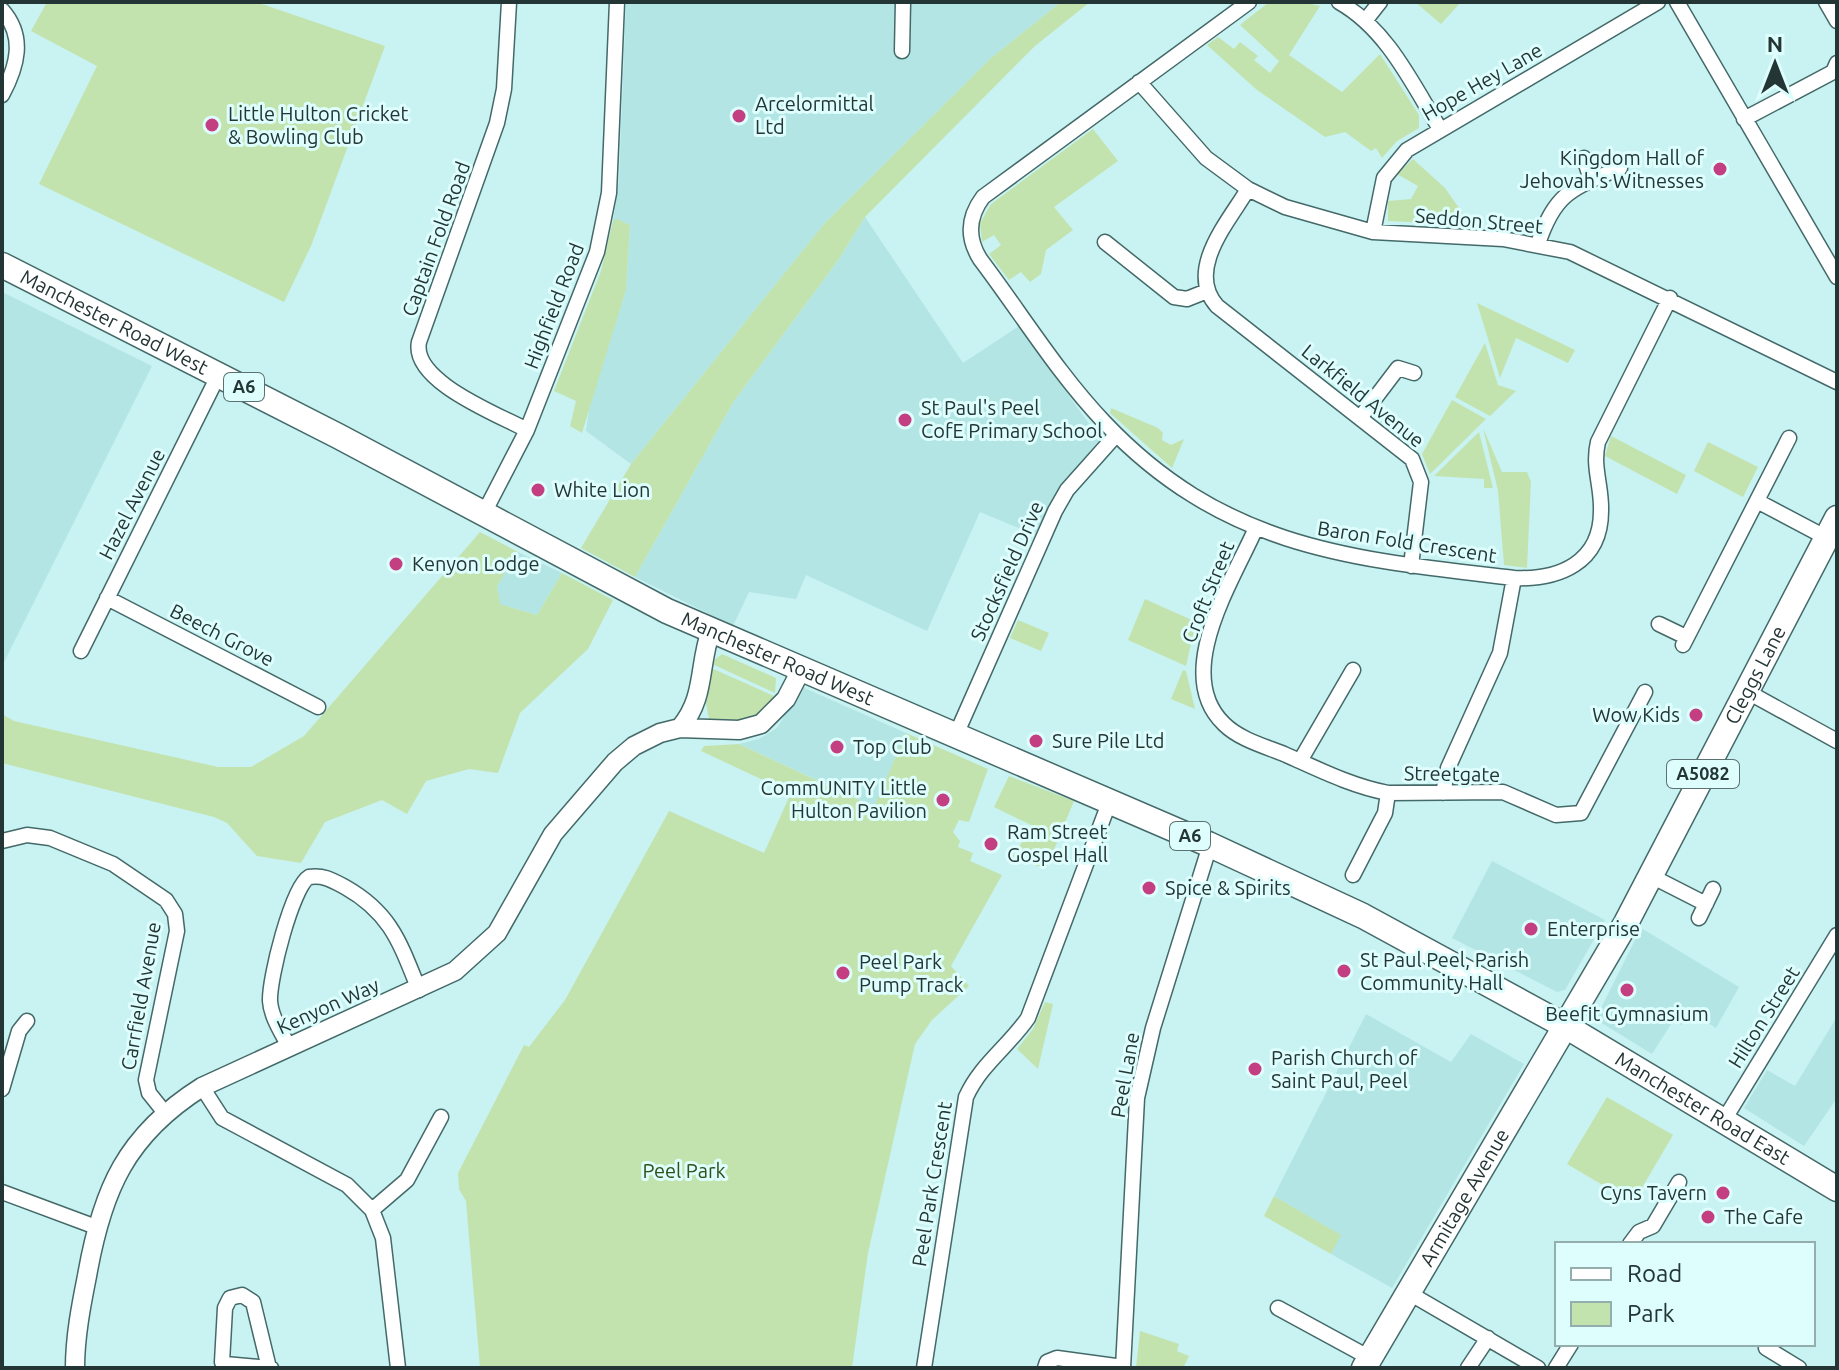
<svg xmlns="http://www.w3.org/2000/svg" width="1839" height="1370" viewBox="0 0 1839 1370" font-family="Ubuntu,sans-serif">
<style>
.built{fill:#b3e5e5}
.green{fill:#c3e3ae}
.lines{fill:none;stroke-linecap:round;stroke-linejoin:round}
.minor-casing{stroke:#446969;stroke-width:17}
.tertiary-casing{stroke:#446969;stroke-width:21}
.primary-casing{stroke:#446969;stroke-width:27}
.minor{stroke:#fff;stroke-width:14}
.tertiary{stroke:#fff;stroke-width:18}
.primary{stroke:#fff;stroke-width:24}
.poi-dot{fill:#c33f82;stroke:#ddfefd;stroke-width:3}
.labels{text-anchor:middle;stroke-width:6;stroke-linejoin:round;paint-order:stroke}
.shield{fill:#ddfefd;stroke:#5c7171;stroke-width:2}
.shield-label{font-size:18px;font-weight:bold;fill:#243535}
.street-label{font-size:20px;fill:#243535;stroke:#ddfefd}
.poi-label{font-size:20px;fill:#243535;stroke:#ddfefd;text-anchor:start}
.park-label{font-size:20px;fill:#314f18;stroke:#ddfefd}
</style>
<rect width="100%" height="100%" fill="#c9f2f2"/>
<path class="built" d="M626,2h435l-70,56 -167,166 -193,240 -45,-33 5,-35 35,-106 4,-65 -17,-4 6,-41z
M865,217l98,146 56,-37 81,113 -36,43 -26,54 -58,-24 -53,119 -121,-56 -10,24 -47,-7 -16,34 -98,-49 99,-176 105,-142z
M2,292l150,74 -150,300z
M518,552l44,21 -25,42 -38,-11 -2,-18z
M802,687l104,46 -31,74 -136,-63 20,-5 18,-11z
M1492,861l113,59 -40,70 -8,2 -105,-54z
M1641,928l98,59 -23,41 -27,-17 -8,14 -8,-4 -21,33 -52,-32 -3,-6z
M1366,1014l85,48 20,-28 53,30 -132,224 -61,-34 9,-19 -66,-39z
M1835,1020l2,78 -33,48 -60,-38 23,-38 28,16z"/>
<path class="green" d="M47,2h209l129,44 -74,200 -27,56 -245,-118 58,-118 -66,-35z
M1061,2h29l-55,44 -170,171 -26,42 -105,142 -99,176 -54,-29 50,-84 193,-240 167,-166z
M1269,2h34l17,4 -31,49 53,37 38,-38 39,61v13l-22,13 -15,17 -6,-10 -5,3 -26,-19 -20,5 -68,-47 -50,-45 11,-8 16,12 6,-7 18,14 -4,4 16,13 9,-12 -39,-36z
M1415,2h46l-20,22z
M1093,129l25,32 -64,46 19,23 -27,20 -5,24 -11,8 -9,-10 -12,8 -20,-26 12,-9 -7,-10 -12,7 -2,-19 11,-19z
M1413,159l32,29 26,37 -83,-4v-20l23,-2 7,-13 -21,-12z
M617,219l13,6 -4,65 -44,143 -12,-7 6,-25 -22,-10 47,-120 12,-50z
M1477,303l98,47 -7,13 -52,-25 -16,40z
M1485,343l13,42 18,6 -26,25 -35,-19z
M1452,400l34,19 -56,55 -8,-20z
M1111,408l47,20 5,5 -1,7 9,5 13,-6 -12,29 -62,-55z
M1483,428l19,44h25l4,10 -4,86 -23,-3 -6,-74z
M1479,432l14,56h-9v-9l-50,-3z
M1611,436l75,39 -9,19 -72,-38z
M1708,442l50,25 -15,30 -49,-26z
M480,532l38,20 -21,34 3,18 37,11 25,-42 51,27 -25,49 -68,64 -22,60 -29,-4 -43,12 -19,33 -25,-14 -57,22 -24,41 -44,-7 -30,-33 -13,-6 -212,-54v-49l12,7 204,46h33l53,-31z
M1145,599l51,23 -10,44 -58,-26z
M1018,620l31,13 -8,18 -31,-13z
M722,654l54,24 -1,15 -65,-30z
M709,667l65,29c-16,26 -37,29 -65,23l-3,-15z
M1183,670l3,1 9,38 -24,-10z
M906,733l82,36 -19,53 -10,-2 -6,12 7,9 -2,6 15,6 -3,8 32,14 -51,91 18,20 -37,34 -17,24 -47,209 -16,115h-372l-14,-167 -7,-12 -1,-16 66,-128 5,2 36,-47 104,-189 95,42 27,-60 -90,-42 3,-5 35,-2 135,63z
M1009,776l65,25 -28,68 -34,-12 21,-31 -39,-19z
M1045,1002l8,2 -15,65 -21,-20 16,-20z
M1607,1097l66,38 -40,68 -66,-39z
M1274,1196l67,39 -10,19 -67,-38z
M1140,1331l39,13 -2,7 12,5 -6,12h-47z"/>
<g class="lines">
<g class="minor-casing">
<path id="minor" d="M509,2l-5,87 -7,34 -78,219c-8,39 78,72 108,88
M1249,2l-266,195c-15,20 -16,41 -3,62 41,54 78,115 125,164 120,126 247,136 409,155 45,2 87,-15 87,-67 1,-25 -9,-44 -3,-69l72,-144
M1339,2c48,27 73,81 101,127
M1677,2l160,275
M1826,2l11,19
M2,10c24,27 15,57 0,85
M1365,21l15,-19
M902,51l1,-49
M1139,82l67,76 42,31 37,18 88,25 130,7 67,13 267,130
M1744,119l89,-47 4,-9
M1584,158l7,22
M1248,189c-19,32 -63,81 -31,117l195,153 9,23 -10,84
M1373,232l11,-54 23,-28 251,-148
M1105,242l69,55 13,2 20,-8
M1538,244c17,-52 35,-56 82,-76
M1360,418l38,-50 16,5
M1757,501l70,37
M483,515l44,-85 70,-178 12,-59 8,-191
M1255,530c-23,52 -83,144 -31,194 15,15 40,22 60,30 34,15 67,32 104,39
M107,598l211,109
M1659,624l27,13
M1683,645l106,-207
M81,651l138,-277
M1746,691l91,50
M955,737l100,-226 12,-21 49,-55
M1300,761l53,-91
M1443,793l5,-25 52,-115 14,-75
M2,841l25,-6 23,3 63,26 53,36 9,14 2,17 -31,149 3,13 16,20
M1353,875l32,-62 3,-20 115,-1 53,23 25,-2 64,-121
M1651,876l55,28
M1699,918l14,-29
M289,1047c-7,-14 -18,-30 -19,-46 -1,-22 22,-114 39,-124 15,-2 23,3 36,10 46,26 55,56 74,103
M202,1087l20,31 125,67 25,25 11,28 15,130
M2,1089l17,-58 8,-10
M1724,1120l113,-185
M2,1192l94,35
M372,1210l35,-30 34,-63
M1630,1244l9,-12 14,-6 26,-44
M1409,1293l129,75
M1278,1308l92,50
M1766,1348l33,20
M269,1368l-16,-66 -11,-7 -12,3 -5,10 -3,54 3,2 44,4h2
M924,1368l42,-271c15,-33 42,-50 62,-79l81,-215
M1045,1368l2,-6 10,-4 66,9
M1123,1368l14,-270 16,-70 57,-183
M1468,1368l20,-30
M1556,1368l15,-24"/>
</g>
<g class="tertiary-casing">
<path id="tertiary" d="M680,728c26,-31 18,-61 31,-98
M75,1368c0,-31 6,-62 12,-92 15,-86 39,-141 115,-189l253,-116 42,-38 56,-99 62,-72 19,-16 26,-13 20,-5 59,2 22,-6 25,-25 15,-29"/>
</g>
<g class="primary-casing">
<g id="primary">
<path id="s1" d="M2,265l336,171 329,175 541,233 155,72 204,111 270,162"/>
<path id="s2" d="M1364,1368l262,-445 211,-405"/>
</g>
</g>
<use href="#minor" class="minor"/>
<use href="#tertiary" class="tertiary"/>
<use href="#primary" class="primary"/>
</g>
<g class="poi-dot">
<circle cx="739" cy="116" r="8"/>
<circle cx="212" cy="125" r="8"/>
<circle cx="1720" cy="169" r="8"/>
<circle cx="905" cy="420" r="8"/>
<circle cx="538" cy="490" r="8"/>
<circle cx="396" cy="564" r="8"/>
<circle cx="1696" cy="715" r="8"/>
<circle cx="1036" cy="741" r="8"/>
<circle cx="837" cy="747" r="8"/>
<circle cx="943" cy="800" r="8"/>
<circle cx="991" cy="844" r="8"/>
<circle cx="1149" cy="888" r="8"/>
<circle cx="1531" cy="929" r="8"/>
<circle cx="1344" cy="971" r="8"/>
<circle cx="843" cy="973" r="8"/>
<circle cx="1627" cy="990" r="8"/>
<circle cx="1255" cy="1069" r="8"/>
<circle cx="1723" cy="1193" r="8"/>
<circle cx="1708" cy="1217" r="8"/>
</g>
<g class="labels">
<g class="shield">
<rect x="224" y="373" width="40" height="28" rx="6"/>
<rect x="1667" y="760" width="72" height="28" rx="6"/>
<rect x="1170" y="822" width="40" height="28" rx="6"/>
</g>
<g class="shield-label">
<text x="244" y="393">A6</text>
<text x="1703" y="780">A5082</text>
<text x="1190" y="842">A6</text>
</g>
<g class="street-label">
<text transform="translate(1482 82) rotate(-30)" y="7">Hope Hey Lane</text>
<text transform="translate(1479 221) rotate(5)" y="7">Seddon Street</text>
<text transform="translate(436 239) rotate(-70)" y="7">Captain Fold Road</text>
<text transform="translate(554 306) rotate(-69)" y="7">Highfield Road</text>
<text dy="7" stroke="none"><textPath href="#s1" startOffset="126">Manchester Road West</textPath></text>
<text transform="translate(1363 396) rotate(39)" y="7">Larkfield Avenue</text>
<text transform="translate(132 504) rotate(-63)" y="7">Hazel Avenue</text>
<text transform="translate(1407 542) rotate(9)" y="7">Baron Fold Crescent</text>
<text transform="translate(1007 571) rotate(-66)" y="7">Stocksfield Drive</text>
<text transform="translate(1208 592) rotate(-68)" y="7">Croft Street</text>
<text transform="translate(222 635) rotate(27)" y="7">Beech Grove</text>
<text dy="7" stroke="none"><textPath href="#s1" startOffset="870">Manchester Road West</textPath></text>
<text dy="7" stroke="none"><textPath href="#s2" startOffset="796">Cleggs Lane</textPath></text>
<text transform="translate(1452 774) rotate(1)" y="7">Streetgate</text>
<text transform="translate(141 996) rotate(-80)" y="7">Carrfield Avenue</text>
<text transform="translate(328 1006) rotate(-24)" y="7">Kenyon Way</text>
<text transform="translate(1764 1017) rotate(-58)" y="7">Hilton Street</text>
<text transform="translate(1125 1075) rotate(-80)" y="7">Peel Lane</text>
<text dy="7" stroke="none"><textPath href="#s1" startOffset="1900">Manchester Road East</textPath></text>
<text transform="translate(932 1184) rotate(-81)" y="7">Peel Park Crescent</text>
<text dy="7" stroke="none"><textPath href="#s2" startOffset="198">Armitage Avenue</textPath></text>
</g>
<g class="poi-label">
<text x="755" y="111">Arcelormittal<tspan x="755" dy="23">Ltd</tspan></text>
<text x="228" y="121">Little Hulton Cricket<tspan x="228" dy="23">&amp; Bowling Club</tspan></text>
<text x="1704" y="165" text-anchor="end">Kingdom Hall of<tspan x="1704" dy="23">Jehovah's Witnesses</tspan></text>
<text x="921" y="415">St Paul's Peel<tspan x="921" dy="23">CofE Primary School</tspan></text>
<text x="554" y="497">White Lion</text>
<text x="412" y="571">Kenyon Lodge</text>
<text x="1680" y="722" text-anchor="end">Wow Kids</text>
<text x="1052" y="748">Sure Pile Ltd</text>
<text x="853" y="754">Top Club</text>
<text x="927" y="795" text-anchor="end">CommUNITY Little<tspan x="927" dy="23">Hulton Pavilion</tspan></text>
<text x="1007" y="839">Ram Street<tspan x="1007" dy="23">Gospel Hall</tspan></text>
<text x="1165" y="895">Spice &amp; Spirits</text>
<text x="1547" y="936">Enterprise</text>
<text x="1360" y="967">St Paul Peel, Parish<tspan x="1360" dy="23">Community Hall</tspan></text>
<text x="859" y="969">Peel Park<tspan x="859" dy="23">Pump Track</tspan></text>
<text x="1627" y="1021" text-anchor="middle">Beefit Gymnasium</text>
<text x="1271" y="1065">Parish Church of<tspan x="1271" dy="23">Saint Paul, Peel</tspan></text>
<text x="1707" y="1200" text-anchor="end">Cyns Tavern</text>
<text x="1724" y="1224">The Cafe</text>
</g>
<g class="park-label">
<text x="684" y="1178">Peel Park</text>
</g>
</g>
<rect width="1839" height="1370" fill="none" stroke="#243535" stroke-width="8"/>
<rect x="1555" y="1242" width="260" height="104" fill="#ddfefd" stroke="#93aead" stroke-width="2"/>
<rect x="1571" y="1268" width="40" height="12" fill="#ffffff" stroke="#93aead" stroke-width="2"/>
<text x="1627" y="1282" font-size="24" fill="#243535">Road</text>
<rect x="1571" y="1302" width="40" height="24" fill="#c3e3ae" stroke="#93aead" stroke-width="2"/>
<text x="1627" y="1322" font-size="24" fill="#243535">Park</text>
<g transform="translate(1775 64)" stroke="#ddfefd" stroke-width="6" paint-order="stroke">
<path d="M0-6L14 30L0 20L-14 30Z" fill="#243535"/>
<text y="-12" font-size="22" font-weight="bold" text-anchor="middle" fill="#243535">N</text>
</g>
</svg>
